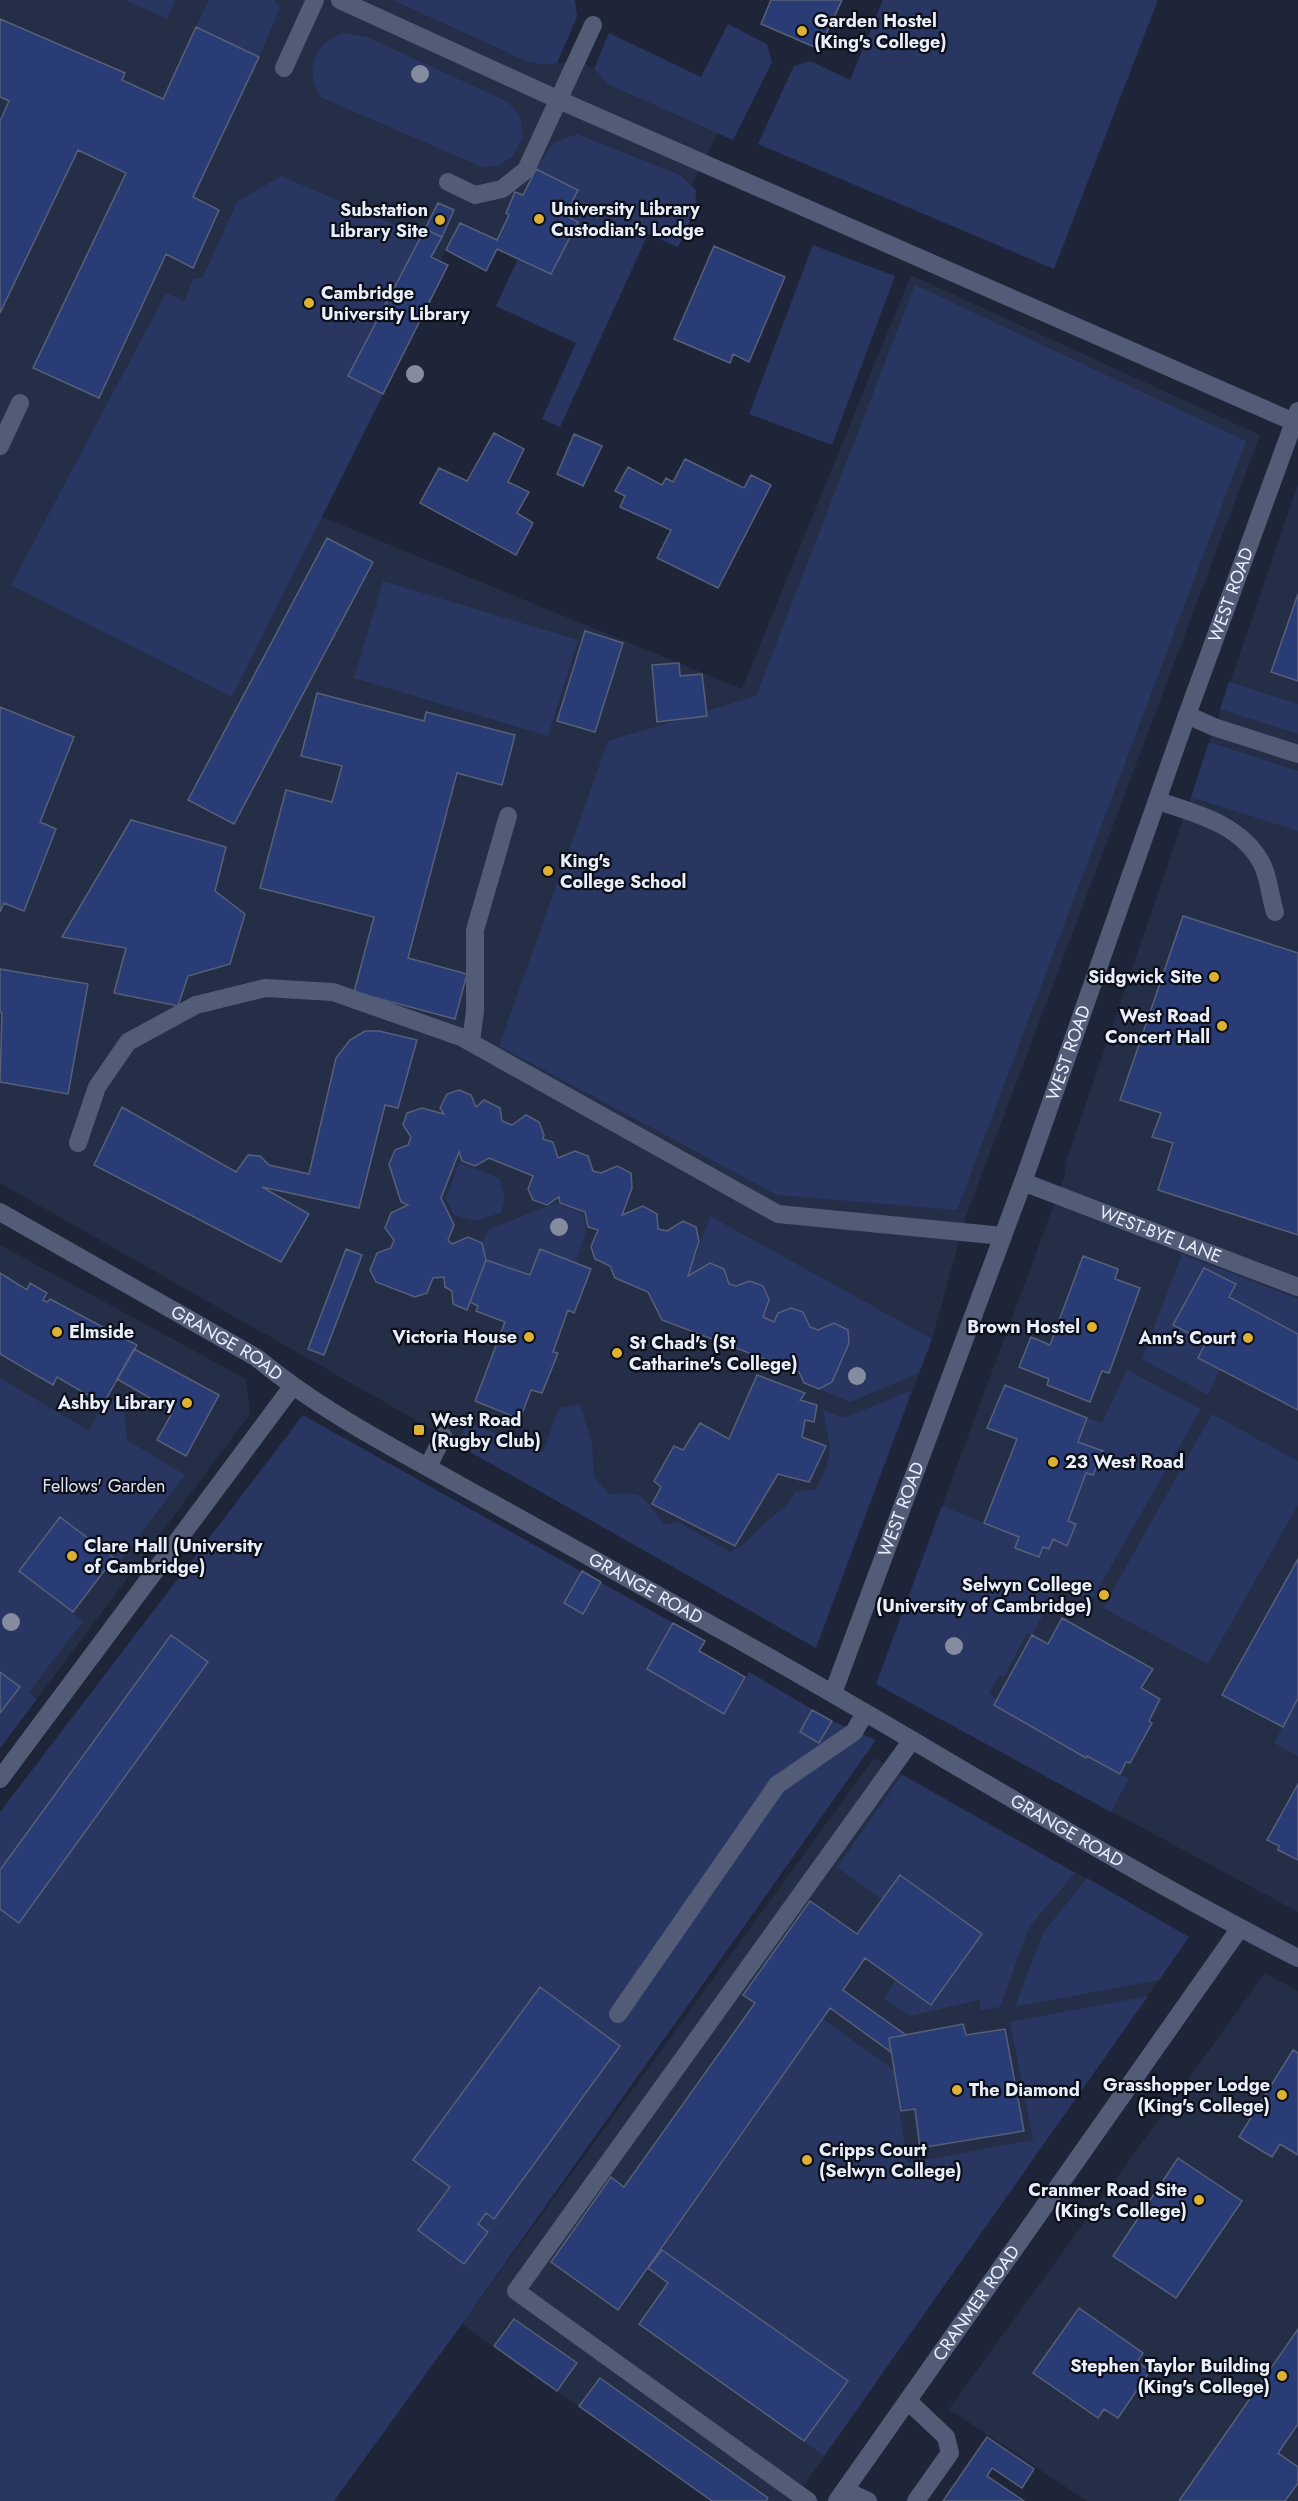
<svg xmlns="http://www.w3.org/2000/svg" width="1298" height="2501" viewBox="0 0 1298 2501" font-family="Jost,sans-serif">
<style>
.built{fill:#252e47}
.green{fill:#283661}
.building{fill:#2a3c76;stroke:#576077;stroke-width:1.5}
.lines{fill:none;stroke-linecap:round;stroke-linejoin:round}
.minor{stroke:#525c77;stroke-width:18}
.tree{fill:#858c9f}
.poi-dot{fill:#ddb133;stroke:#0c0f18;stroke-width:2}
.labels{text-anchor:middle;stroke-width:4.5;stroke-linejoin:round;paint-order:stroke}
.poi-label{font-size:18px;font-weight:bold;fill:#e8eefb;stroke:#0c0f18;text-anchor:start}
.street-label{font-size:18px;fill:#e8eefb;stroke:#0c0f18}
.park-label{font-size:18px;fill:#dae1f3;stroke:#0c0f18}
</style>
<rect width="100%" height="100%" fill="#1e2539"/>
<path class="built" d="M0,0h392l136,62 16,3 34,-5 16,9 15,16 109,48 -27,53 5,4 -1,20 -17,37 -30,-13 -88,193 -18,-8 34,-76 -80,-37 22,-47 -21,-9 -11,21 -40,-21 -6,11 8,4 -126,252 420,172 169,-414 349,160 -294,781 -34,123 -116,309 -816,-465z
M1298,484v1428l-422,-228 189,-509 1,-13z
M0,1245l246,134 4,35 -250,334z
M874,1758l315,179 -396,564h-81l-250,-177z
M1265,1973l33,18v510h-211l-138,-92z"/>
<path class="green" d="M125,0h50l-8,19z
M209,0h65l6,8 -21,49 -63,-30z
M392,0h183l2,17 -20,46 -13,2 -16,-3z
M883,0h275l-104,269 -296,-125 36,-78 16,-5 40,19z
M728,24l39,20 5,18 -39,78 -124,-55 -15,-16 15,-36 92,44z
M342,33l25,4 141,65 12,15 3,20 -11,20 -14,9 -16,1 -162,-70c-15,-29 -8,-50 22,-64z
M577,134l103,41 16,15 -1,20 -17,37 -30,-13 -88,193 -18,-8 34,-76 -80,-37 22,-47 33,15 27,-52 -13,-7 13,-26 -42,-20 17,-26z
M281,176l140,60 -73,140 35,18 -151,303 -221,-112 155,-292 18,8 9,-22 10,-2 34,-75z
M813,245l82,31 -63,169 -83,-31z
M915,285l331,156 -289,769 -180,-15 -278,-149 109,-305 148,-45z
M383,581l195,59 -30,96 -194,-58z
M1229,682l69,22v30l-78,-25z
M1209,742l89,29v60l-107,-34z
M459,1163l40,15 6,20 -4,15 -26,8 -21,-6 -8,-17z
M555,1203l28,11 3,18 -11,31 -34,-14 -11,26 -44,-15 -4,-17 6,-13z
M710,1216l222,123 -13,34 -69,29 -31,-13 13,-7 17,-39 -2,-13h-29l-8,-3 -7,-15 -11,-4 -14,5 -4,9 -11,-5 6,-17 -6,-14 -13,-5 -14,5 -7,-2 -5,-15 -14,-5 -22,12z
M1182,1254l116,45v35l-69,-37 7,-13 -31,-16 -32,57 33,17 -7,16 21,11 -12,26 -66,-36z
M1127,1370l74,39 -110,192 -32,-17 -27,51 -5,-2 -23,44 -5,-2 -10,19 55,37 -2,3 87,45 -18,33 -235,-128 66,-178 77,31 -3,11 23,9 4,-10 6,2 4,-10 14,6 8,-21 -7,-3 18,-48 7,2 9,-24 -24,-9 9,-24 15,5z
M0,1378l89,53 18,-34 17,12 3,31 58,35 -65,87 -60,-45 -41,54 64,50 -54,71 8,7 -37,49v-35l20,-26 -20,-15z
M912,1390l-96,258 -358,-203 9,-23 76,30 16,-44 21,-4 12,39 2,34 15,17c40,-3 32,3 56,31l13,-3 52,30c20,-10 18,-12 32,-26 12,-12 25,-18 33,-34l21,-3c20,-38 14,-39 7,-79l21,8z
M1212,1414l86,47v44l-90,159 -105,-56z
M303,1415l370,208 -26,46 77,45 25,-42 83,49 44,19 -414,584 -128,177h-334v-689z
M1298,1698v58l-24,-13z
M902,1775l173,98 -46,54 -29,80 -19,3 -2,-10 -69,16 -26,-18 12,-18 35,25 51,-71 -81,-58 -19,24 -45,-33z
M1087,1878l102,59 -30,43 -144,27 28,-74z
M1148,1996l-324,460 -20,-15 43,-60 -185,-131 161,-231 71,51 13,93 126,-23 -23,-118z"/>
<path class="building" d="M771,0h71l-23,49 -58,-25z
M0,19l125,54 -3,7 41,19 33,-72 63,30 -66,140 26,13 -26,58 -27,-14 -67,144 -66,-30 93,-195 -48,-23 -78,163v-192l9,-20 -9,-4z
M536,169l42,21 -13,25 13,7 -27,52 -54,-25 -11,22 -40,-21 14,-27 37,17 12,-25 -3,-2 9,-21 8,3z
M438,203l16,7 -12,27 -17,-8z
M425,229l17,8 -11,20 17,8 -65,129 -35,-18z
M714,246l71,31 -36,85 -16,-8 -3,9 -56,-24z
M494,433l30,16 -16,33 21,10 -12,21 16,10 -17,32 -96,-52 19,-35 28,13z
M574,434l28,12 -19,40 -26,-12z
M685,459l59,29 7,-13 20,10 -53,103 -61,-30 14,-28 -51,-23 5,-11 -10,-5 13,-24 34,18 4,-7 7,4z
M327,538l46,24 -139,262 -46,-24z
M1298,594v87l-27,-9z
M585,631l38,12 -28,89 -38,-11z
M679,663l1,13 22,-2 5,42 -50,6 -5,-57z
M317,693l107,28 2,-9 89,23 -13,50 -45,-12 -49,185 59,16 -12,45 -101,-27 20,-75 -114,-29 26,-98 46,12 10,-36 -41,-10z
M0,707l74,30 -34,85 16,7 -32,82 -20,-8 -4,9z
M131,820l95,27 -11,44 30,23 -15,50 -42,12 -10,30 -64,-13 12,-45 -64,-11z
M1183,916l115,37v282l-140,-45 15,-47 -21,-6 9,-24 -41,-13z
M0,969l88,15 -20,110 -68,-12 2,-69 -2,-1z
M365,1031h14l38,9 -19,68 -13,-3 -26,103 -97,-21 47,27 -28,48 -187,-97 28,-58 114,65 12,-17 12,1 9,9 40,9 27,-116 14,-18z
M459,1090l12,5 5,12 8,-7 16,8 2,13 10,4 14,-10 13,7 5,13 -1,4 10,3 5,16 17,-7 13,5 5,15 8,2 16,-7 14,7 1,15 -10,27 21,-9 14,8 1,15 9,2 16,-10 13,6 3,14 -11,35 22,-13 14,6 5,15 7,2 14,-5 13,5 6,14 -6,17 11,5 4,-9 13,-5 12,4 7,15 8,3 16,-7 14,7 1,13 -17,39 -13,7 -15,-6 -5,-11 -137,-52 -14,-28 -33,-14 -5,-12 -15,-7 -4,-12 7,-17 -10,-3 -3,-15 -25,-9 -1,-6 -12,8 -14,-5 -5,-11 5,-13 -44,-18 -14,8 -13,-5 -3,-9 -18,46 13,27 -6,15 4,4 16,-7 14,6 4,17 -19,50 -14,-6 -1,-13 -7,-4 -1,-10 -11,1 -6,15 -12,4 -39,-15 -6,-12 7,-17 14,-5 3,-8 -9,-12 6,-15 17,-8 -7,-3 -12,-38 6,-14 13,-5 3,-8 -8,-12 4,-12 15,-5 22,6 -4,-6 7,-14z
M346,1249l16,6 -38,100 -16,-6z
M540,1249l51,20 -17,44 -6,-3 -15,42 5,1 -16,40 -11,-3 -11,29 -45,-18 30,-79 -29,-11 2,-5 -8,-4 16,-42 44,15z
M1083,1256l35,13 -3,10 25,9 -31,85 -7,-2 -12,31 -43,-17 2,-6 -30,-12 12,-30 19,8z
M1204,1268l32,16 -7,13 69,37v76l-100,-52 8,-16 -33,-17z
M0,1273l27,17 3,-7 17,10 -4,7 4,2 3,-3 87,46 -34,59 -46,-27 -4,8 -53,-31z
M134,1349l85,46 -33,61 -29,-16 16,-29 -56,-32z
M757,1375l48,18 -5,7 17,5 -3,17 -9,-2 -3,17 24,9 -17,36 -31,-8 -43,72 -83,-42 9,-17 -7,-6 20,-35 9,4 17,-27 29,16z
M1005,1385l82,33 -9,24 25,9 -10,24 -7,-2 -18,48 8,3 -9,22 -14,-7 -4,10 -6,-2 -4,10 -24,-9 4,-11 -35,-14 33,-84 -30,-11z
M60,1517l54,41 -41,54 -54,-41z
M1298,1559v139l-15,29 -61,-32z
M582,1571l19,11 -18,32 -19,-11z
M1062,1618l91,51 -12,19 19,11 -11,22 3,2 -22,40 -4,-1 -6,12 -33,-18 -1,2 -92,-53 38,-70 16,9z
M673,1623l32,18 -6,10 46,26 -21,37 -77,-45z
M171,1635l37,27 -189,261 -19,-14v-39z
M0,1672l20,15 -20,26z
M812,1710l20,11 -13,22 -19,-11z
M1298,1784v76l-20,-10 1,-4 -12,-6z
M900,1875l82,59 -51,71 -66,-47 -22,32 63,45 -17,3 2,14 -61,-44 -212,302 -67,-48 60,-85 13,10 131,-184 -12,-8 67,-94 47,33z
M540,1987l80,59 -126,173 -8,-6 -8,11 10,8 -24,32 -46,-34 32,-43 -37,-27z
M963,2024l3,11 39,-6 19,102 -104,17 -5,-39 -14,2 -12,-73z
M1293,2050l5,3v102l-18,-11 -8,13 -33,-20z
M1178,2158l64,43 -66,97 -63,-42z
M662,2250l186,131 -44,60 -165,-117 29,-41 -20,-15z
M1079,2308l64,45 -6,9 13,9 -32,47 -14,-9 -6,9 -65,-45z
M514,2319l63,44 -20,28 -63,-45z
M1298,2329v95l-20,29 20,14v16l-13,18h-106z
M600,2378l168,120 -2,3h-54l-133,-95z
M987,2437l47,32 -12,19 -30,-20 -5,8 37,25h-81z"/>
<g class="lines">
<g class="minor">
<path d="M340,0l219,100 735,322"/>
<path d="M284,68l31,-68"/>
<path d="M448,182l27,13 27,-6 24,-19 67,-145"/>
<path d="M0,446l20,-43"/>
<path d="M1187,715l27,12 84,27"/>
<path d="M1158,801c37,12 82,23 103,61 8,14 9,35 14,50"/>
<path d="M471,1042l4,-31v-81l33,-114"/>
<path d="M78,1143l19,-56 31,-45 68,-37 69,-17 68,4 128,45 317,177 225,22"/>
<path id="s1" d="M1023,1182l275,105"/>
<path id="s2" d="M0,1212l257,146c60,50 131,87 199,125 85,47 169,94 254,141 197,109 387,231 588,334"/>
<path d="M428,1467l15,-31"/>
<path id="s3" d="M833,1693l190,-511 164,-467 111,-304"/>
<path d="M0,1779l292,-392"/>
<path d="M618,2014l159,-229 77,-53 11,-19"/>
<path d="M908,2401l38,36 4,16 -34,48"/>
<path d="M845,2490l23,11"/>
<path d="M808,2501l-292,-210 396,-551"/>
<path id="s4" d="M837,2501l403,-573"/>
</g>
</g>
<g class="tree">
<circle cx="420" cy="74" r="9"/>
<circle cx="415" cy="374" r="9"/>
<circle cx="559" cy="1227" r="9"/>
<circle cx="857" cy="1376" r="9"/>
<circle cx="11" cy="1622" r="9"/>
<circle cx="954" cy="1646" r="9"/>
</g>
<g class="poi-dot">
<circle cx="802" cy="31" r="6"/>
<circle cx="539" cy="219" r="6"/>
<circle cx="440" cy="220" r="6"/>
<circle cx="309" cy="303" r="6"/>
<circle cx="548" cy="871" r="6"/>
<circle cx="1214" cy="977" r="6"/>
<circle cx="1222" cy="1026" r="6"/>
<circle cx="1092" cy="1327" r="6"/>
<circle cx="57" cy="1332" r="6"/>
<circle cx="529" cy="1337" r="6"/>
<circle cx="1248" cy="1338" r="6"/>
<circle cx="617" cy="1353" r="6"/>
<circle cx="187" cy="1403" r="6"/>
<rect x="413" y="1424" width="12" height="12" rx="3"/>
<circle cx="1053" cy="1462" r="6"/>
<circle cx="72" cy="1556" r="6"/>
<circle cx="1104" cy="1595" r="6"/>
<circle cx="957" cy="2090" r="6"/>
<circle cx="1282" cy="2095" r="6"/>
<circle cx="807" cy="2160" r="6"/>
<circle cx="1199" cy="2200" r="6"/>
<circle cx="1282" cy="2376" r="6"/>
</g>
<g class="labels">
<g class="poi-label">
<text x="814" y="27">Garden Hostel<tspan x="814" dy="21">(King's College)</tspan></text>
<text x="551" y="215">University Library<tspan x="551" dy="21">Custodian's Lodge</tspan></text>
<text x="428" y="216" text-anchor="end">Substation<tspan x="428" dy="21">Library Site</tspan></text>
<text x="321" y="299">Cambridge<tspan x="321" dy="21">University Library</tspan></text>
<text x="560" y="867">King's<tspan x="560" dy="21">College School</tspan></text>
<text x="1202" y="983" text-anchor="end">Sidgwick Site</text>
<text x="1210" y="1022" text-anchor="end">West Road<tspan x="1210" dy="21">Concert Hall</tspan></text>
<text x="1080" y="1333" text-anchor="end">Brown Hostel</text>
<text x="69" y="1338">Elmside</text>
<text x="517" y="1343" text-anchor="end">Victoria House</text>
<text x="1236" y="1344" text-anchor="end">Ann's Court</text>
<text x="629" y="1349">St Chad's (St<tspan x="629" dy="21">Catharine's College)</tspan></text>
<text x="175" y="1409" text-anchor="end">Ashby Library</text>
<text x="431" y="1426">West Road<tspan x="431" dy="21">(Rugby Club)</tspan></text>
<text x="1065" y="1468">23 West Road</text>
<text x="84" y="1552">Clare Hall (University<tspan x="84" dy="21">of Cambridge)</tspan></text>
<text x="1092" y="1591" text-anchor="end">Selwyn College<tspan x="1092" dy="21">(University of Cambridge)</tspan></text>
<text x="1270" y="2091" text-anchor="end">Grasshopper Lodge<tspan x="1270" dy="21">(King's College)</tspan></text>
<text x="969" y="2096">The Diamond</text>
<text x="819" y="2156">Cripps Court<tspan x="819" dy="21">(Selwyn College)</tspan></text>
<text x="1187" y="2196" text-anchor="end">Cranmer Road Site<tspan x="1187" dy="21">(King's College)</tspan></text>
<text x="1270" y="2372" text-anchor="end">Stephen Taylor Building<tspan x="1270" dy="21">(King's College)</tspan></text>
</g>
<g class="street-label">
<text dy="6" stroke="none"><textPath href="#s3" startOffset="1168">WEST ROAD</textPath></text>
<text dy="6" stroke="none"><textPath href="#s3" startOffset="682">WEST ROAD</textPath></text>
<text dy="6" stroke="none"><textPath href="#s1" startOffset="147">WEST-BYE LANE</textPath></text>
<text dy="6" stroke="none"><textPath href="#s2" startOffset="262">GRANGE ROAD</textPath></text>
<text dy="6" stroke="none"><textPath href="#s3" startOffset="196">WEST ROAD</textPath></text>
<text dy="6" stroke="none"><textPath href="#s2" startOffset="748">GRANGE ROAD</textPath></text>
<text dy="6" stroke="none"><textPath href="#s2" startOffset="1234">GRANGE ROAD</textPath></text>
<text dy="6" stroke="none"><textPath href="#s4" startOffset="242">CRANMER ROAD</textPath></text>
</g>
<g class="park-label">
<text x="104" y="1492">Fellows' Garden</text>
</g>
</g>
</svg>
